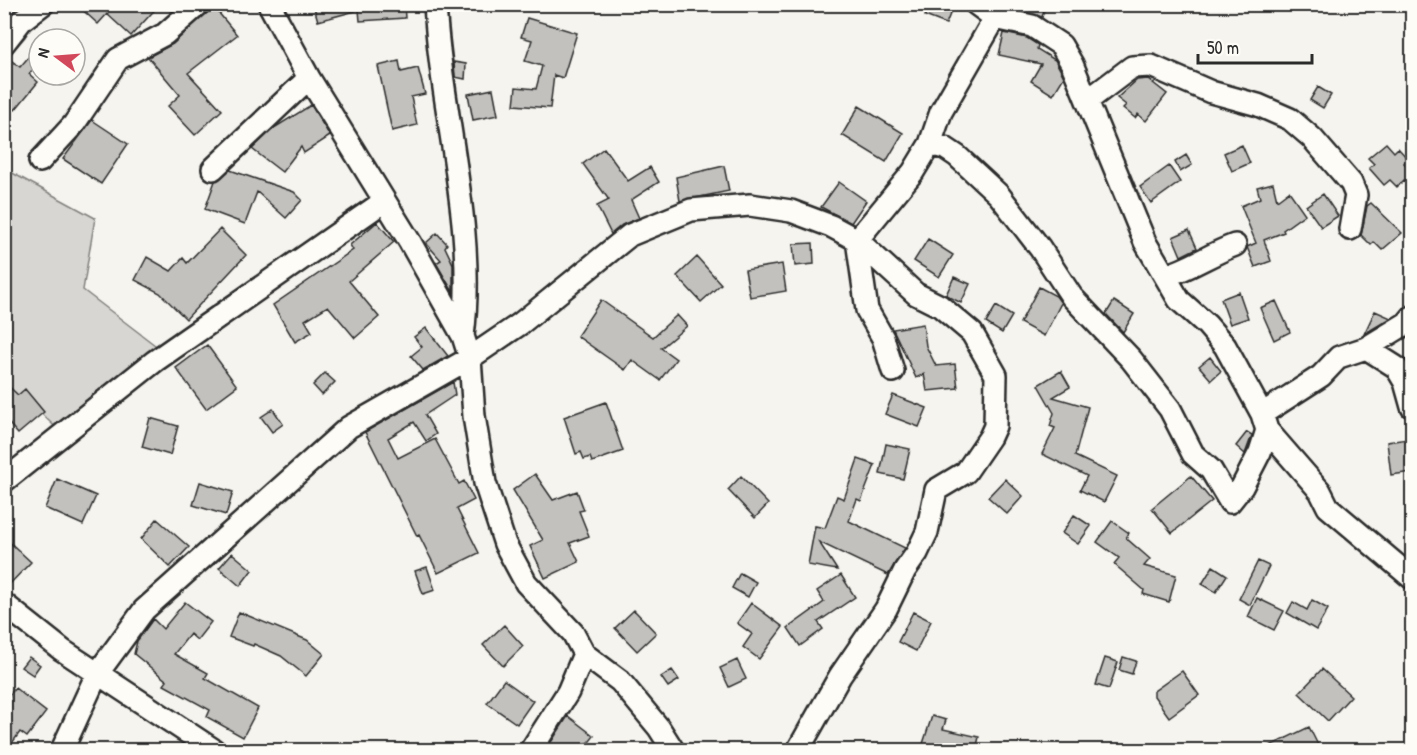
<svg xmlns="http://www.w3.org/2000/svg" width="1417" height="755" viewBox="0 0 1417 755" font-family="'Patrick Hand',sans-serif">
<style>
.green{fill:#d7d6d2;stroke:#81807e;stroke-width:1.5}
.building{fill:#c2c1be;stroke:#2b2b2b;stroke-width:1.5}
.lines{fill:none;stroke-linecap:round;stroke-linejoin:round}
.minor-casing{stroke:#2b2b2b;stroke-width:26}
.minor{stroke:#fdfcf7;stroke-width:21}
</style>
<rect width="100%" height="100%" fill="#f5f4ef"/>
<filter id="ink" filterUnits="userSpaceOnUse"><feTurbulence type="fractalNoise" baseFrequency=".0167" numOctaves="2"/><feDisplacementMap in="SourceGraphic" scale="12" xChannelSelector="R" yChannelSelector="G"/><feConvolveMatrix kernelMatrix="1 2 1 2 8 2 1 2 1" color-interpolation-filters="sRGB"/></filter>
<g filter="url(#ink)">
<path class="green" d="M5,5h37l-17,32 -20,23z
M5,169l90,49 -12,72 85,65 -98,86 -42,-40 -23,9z"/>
<path class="building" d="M76,4h84l-29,32 -24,-22 -9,10z
M313,4h91l1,14 -45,3 -1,-11 -41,11z
M929,4h25l-8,20 -21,-8z
M998,4h48l-4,13z
M213,6l24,29 -49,38 34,37 -27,25 -27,-29 12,-11 -32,-38 25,-13z
M527,18l50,15 -14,45 -9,-3 -4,33 -36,-3 2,-18 20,2 6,-23 -17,-5 7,-21 -11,-3z
M1004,33l23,5 11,7 -1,4 18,11 9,17 -11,18 -22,-14 10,-17 -42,-9z
M32,53l7,9 -10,12 9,8 -23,28 -11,-8v-47l16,12z
M399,61l2,11 17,-4 7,26 -14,3 6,28 -25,6 -14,-65z
M454,62l12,2 -1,15 -10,-2z
M1148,79l19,15 -21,27 -8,-7 -3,4 -12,-10 3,-3 -9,-7 20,-18z
M1318,87l13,8 -8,13 -13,-8z
M493,89l5,26 -25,5 -5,-26z
M311,105l19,31 -26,17 -3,-6 -19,25 -30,-23 22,-21z
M859,106l44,27 -17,29 -44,-27z
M92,120l36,24 -27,40 -38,-25z
M1386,143l8,9 4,-4 10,11 -4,4 9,9v18l-9,-10 -7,7 -7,-7 -6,5 -15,-17 5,-4 -6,-6z
M1242,145l8,18 -18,8 -8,-18z
M604,148l24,33 22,-14 9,15 -28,18 8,18 -17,7 -11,9 -14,-28 12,-6 -26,-36z
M1186,155l6,10 -12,7 -5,-10z
M724,166l5,25 -49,10 -4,-24z
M1169,166l11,16 -29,21 -11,-16z
M230,170l64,22 8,8 -16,18 -29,-26 -12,32 -40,-15 10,-28z
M839,182l27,19 -15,22 -30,-16z
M1273,183l4,17 12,-9 16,23 -22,16 1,2 -20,8 7,21 -16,6 -8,-20 9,-4 -15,-37 19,-8 -3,-11z
M1323,194l15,22 -17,11 -15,-21z
M1371,203l31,30 -20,17 -8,-8 -3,3 -10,-10 6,-29z
M377,222l17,20 -45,39 30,36 -24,21 -27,-32 -23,14 7,12 -17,10 -22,-37 80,-55 -3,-5z
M220,229l26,26 -60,64 -26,-26 -25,-13 12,-23 24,14 12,-13 4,5z
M1189,230l8,18 -16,8 -8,-19z
M437,233l10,11 -2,3 8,17v28l-17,-29 5,-3 -15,-17z
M928,239l25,16 -14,22 -25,-16z
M813,243l1,21 -19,2 -2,-22z
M697,257l24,27 -20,18 -24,-26z
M782,264l4,27 -36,6 -5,-27z
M954,277l16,7 -9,19 -15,-8z
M1039,287l17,9 5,7 -17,33 -24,-13z
M1239,292l9,26 -18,6 -9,-25z
M601,300l52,37 24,-22 10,11 -26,22 15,11 -16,21 -28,-20 -7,10 -48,-34z
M1114,301l20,13 -11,18 -17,-18z
M1276,301l14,31 -16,8 -14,-32z
M996,306l16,10 -10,17 -16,-10z
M1375,311l16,7 -27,16z
M923,324l3,22 10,20 19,-2 3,24 -31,3 -3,-17 -8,4 -23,-49z
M426,328l22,28 -25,14 -12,-14 11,-9 -8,-10z
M207,345l30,41 -31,23 -30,-41z
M1210,357l11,14 -10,9 -12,-14z
M1061,371l9,16 -17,10 35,10 -13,49 42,20 -13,26 -24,-12 7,-14 -45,-22 13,-26 -5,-2 4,-13 -16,-28z
M325,373l10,9 -13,13 -9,-10z
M4,382l14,13 7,-6 19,23 -26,22 -14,-16z
M453,382l2,13 -30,20 11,19 -10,7 -12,-19 -26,16 10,20 37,-19 24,45 5,-3 10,19 -17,9 22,44 -41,20 -19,-38 -2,1 -52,-104z
M893,395l34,13 -8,19 -34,-13z
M606,402l17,49 -31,11 -2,-5 -6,2 -3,-7 -5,2 -12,-37z
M273,409l10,15 -11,8 -11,-15z
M150,418l28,8 -8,29 -28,-8z
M1247,432l5,3 -7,19 -9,-8z
M1408,439l4,33 -21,3 -4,-33z
M886,444l24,5 -7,30 -23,-5z
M858,459l17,6 -14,36 -4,-2 -8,22 56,27 -17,27 -69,-33 18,28 -29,-5 7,-39 10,2 12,-32 7,3z
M535,474l18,26 24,-9 7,19 -5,1 10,25 -19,7 9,19 -34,16 -15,-32 13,-6 -30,-50z
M741,476l27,28 -13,14 -27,-28z
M1191,476l21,25 -40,32 -20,-25z
M57,479l39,17 -13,29 -38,-17z
M1005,479l18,17 -16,18 -19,-17z
M200,482l33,10 -7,23 -33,-10z
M1074,515l17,11 -13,18 -16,-11z
M157,519l32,28 -19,20 -29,-28z
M1112,521l17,12 -3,5 24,21 -6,7 32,9 -7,27 -26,-8 1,-4 -30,-26 5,-6 -22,-16z
M4,537l27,25 -27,28z
M232,553l20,17 -12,16 -21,-18z
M1258,561l11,5 -19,39 -11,-6z
M1213,566l14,9 -11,17 -14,-8z
M427,567l8,23 -12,4 -8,-23z
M740,573l16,9 -8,15 -16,-9z
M841,575l14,22 -37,25 5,7 -23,17 -12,-18 36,-26 -7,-11z
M1257,598l27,13 -10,19 -26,-13z
M1312,600l16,9 -12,21 -29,-17 6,-11 14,8z
M185,602l26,20 -14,18 -7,-6 -16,20 34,19 -3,5 53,30 -15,29 -36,-20 3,-7 -46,-25 3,-4 -33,-27 3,-13 16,-22 10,10z
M751,603l32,24 -24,32 -16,-12 9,-13 -15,-11z
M634,610l22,23 -19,18 -22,-23z
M239,612l68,28 17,14 -18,22 -25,-20 -27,-12 -1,2 -24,-9z
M913,612l18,9 -15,30 -18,-9z
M504,625l19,21 -20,20 -20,-21z
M29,657l11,8 -7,10 -12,-8z
M1123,657l13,4 -4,13 -13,-4z
M1105,658l13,4 -9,27 -13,-4z
M737,660l9,19 -17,8 -9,-19z
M1322,669l29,27 -23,25 -29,-28z
M672,670l7,10 -11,7 -7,-10z
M1182,671l17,24 -30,22 -15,-21v-5z
M504,680l29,21 -16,23 -30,-21z
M15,688l31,24 -19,25 -7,-5 -13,18h-3v-48z
M568,716l26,20 -11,14h-37z
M932,716l14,4 -3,9 36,8 -3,13h-55z
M1309,727l9,18 -12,5h-44z"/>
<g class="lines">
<g class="minor-casing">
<path id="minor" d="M269,4l40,74 101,164 53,94 7,22 4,58 11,67 20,61 21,39 47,50 11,21 36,27 39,47 14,22
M435,4c6,111 42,222 28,332
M4,43l18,-23 21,-16
M1087,101l45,-34 19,-1 60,26 47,13 32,14 22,19 39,45 5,12 -6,34
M930,144l11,-32 54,-94
M40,161l34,-37 44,-65 47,-25 34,-30
M213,169l96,-91
M1165,276c25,-7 45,-22 70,-31
M1366,348l30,19 9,15 7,25
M893,371l-10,-33 -16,-28 -10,-70 56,-68 17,-28 15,4 12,8 42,39 41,53 32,49 59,62 39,50 23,45 18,16 19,32 12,-15 18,-35 7,-22 -5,-16 -37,-68 -18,-21 -28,-25 -34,-58 -73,-178 -11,-19 -29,-19 -37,-8 -19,-14
M1262,414l59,-38 18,-19 27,-9 41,-25 5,-6
M1267,430l53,61 8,16 84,71
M4,481l151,-120 228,-159
M4,604l58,46 152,100
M62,750l35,-76 47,-64 205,-183 121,-69 50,-34 110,-89 61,-25 59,-5 41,6 40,15 26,14 59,54 24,12 32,27 24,42 -1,51 -5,11 -24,35 -30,18 -9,42 -10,21 -12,17 -19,39 -46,67 -42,74
M531,750l37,-58 16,-38"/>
</g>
<use href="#minor" class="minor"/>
</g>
</g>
<rect width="1417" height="755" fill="none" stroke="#fdfcf7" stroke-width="24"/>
<rect x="12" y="12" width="1393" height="731" fill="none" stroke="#2b2b2b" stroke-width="2" filter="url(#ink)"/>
<g transform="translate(57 57) rotate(286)"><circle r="28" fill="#fdfcf7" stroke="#a9a8a5" stroke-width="1.5"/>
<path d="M0-4.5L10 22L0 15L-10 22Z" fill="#d1495b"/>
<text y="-9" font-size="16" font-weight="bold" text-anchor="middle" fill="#2b2b2b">N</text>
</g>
<path d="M1198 54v9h114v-9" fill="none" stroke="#2b2b2b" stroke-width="3"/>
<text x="1207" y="54" font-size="18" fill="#2b2b2b" stroke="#fdfcf7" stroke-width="4.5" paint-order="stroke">50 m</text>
</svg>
